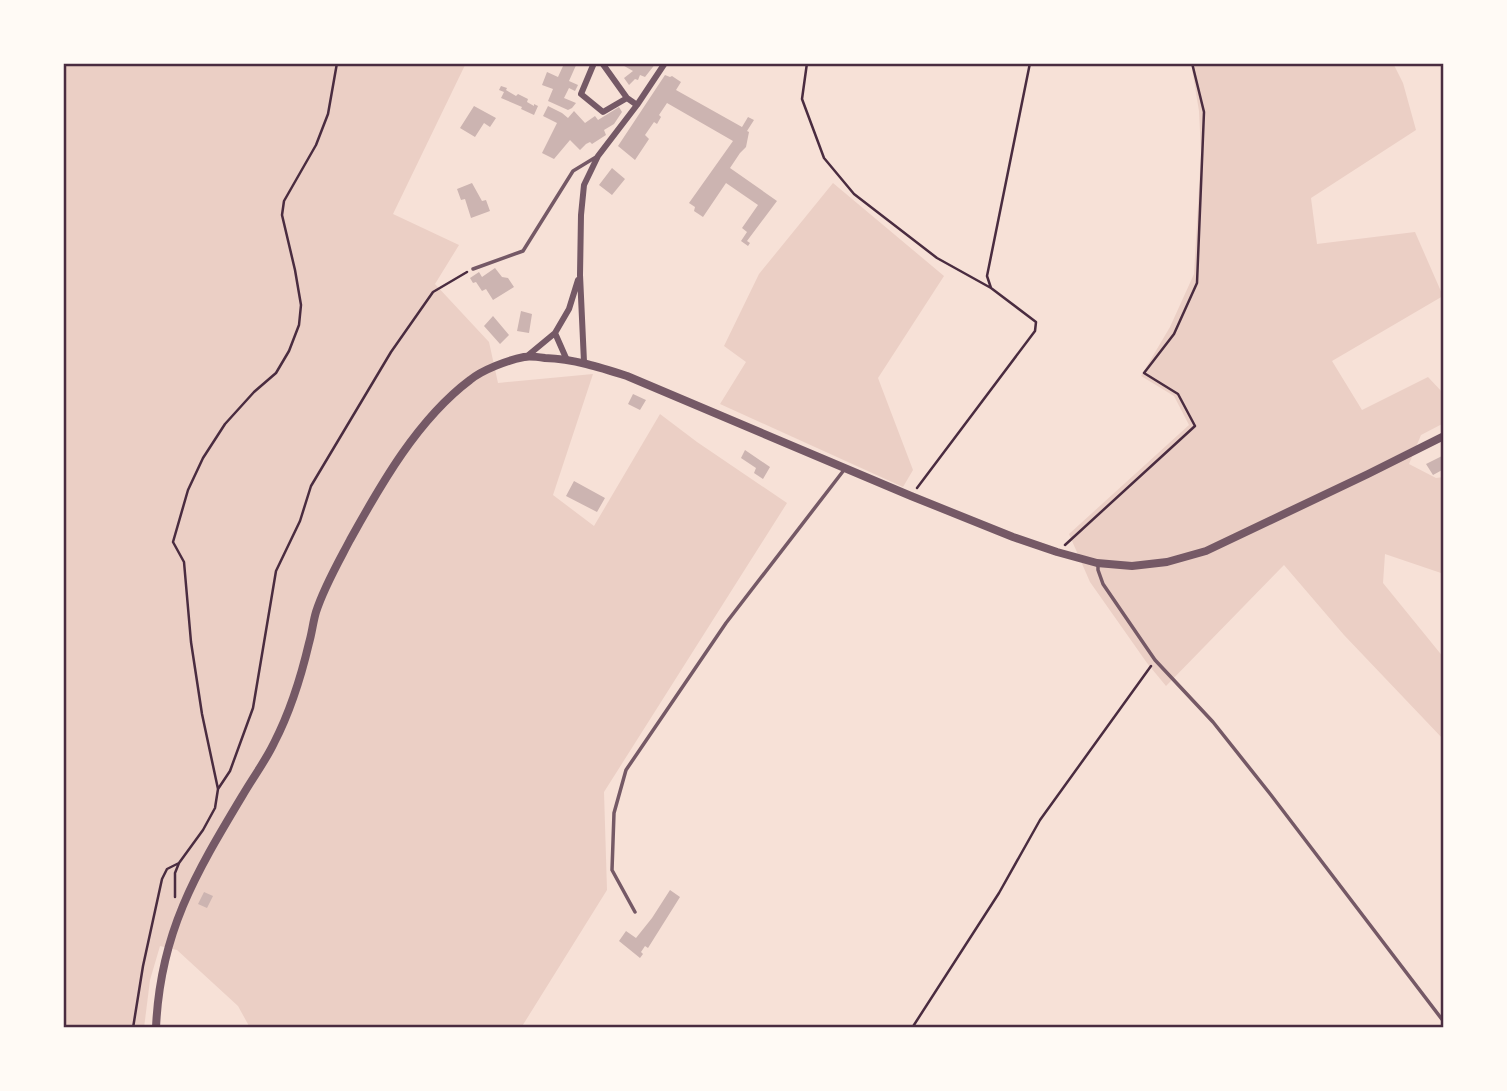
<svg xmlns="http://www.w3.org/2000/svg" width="1507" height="1091" viewBox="0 0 1507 1091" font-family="'Source Sans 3',sans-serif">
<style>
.green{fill:#ebcfc5}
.building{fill:#ccb4b1}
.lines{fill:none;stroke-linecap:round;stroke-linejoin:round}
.path{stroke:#4a2c40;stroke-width:2.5}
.service{stroke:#755966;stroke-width:3.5}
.minor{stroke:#755966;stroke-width:6}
.tertiary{stroke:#755966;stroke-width:8}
.neatline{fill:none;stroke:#4a2c40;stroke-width:2.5}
</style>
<rect width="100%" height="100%" fill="#f7e1d7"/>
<path class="green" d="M63,63h403l-73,151 66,31 -24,39 54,58 9,41 95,-9 -40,121 41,31 66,-112 37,28 90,61 -183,289 3,98 -86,138h-273l1,-2 -11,-20 -61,-56 -17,-4 -10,34 -6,48h-81z
M1191,63h202l10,20 13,47 -105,68 6,46 98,-12 28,64 -111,65 30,49 66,-33 16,17v29l-23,12 -12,29 27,14 8,-1v97l-59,-20 -2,29 61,75v82l-100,-105 -60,-70 -118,121 -19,-23 -57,-81 -21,-48 120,-109 -15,-29 -33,-20 29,-49 24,-53 7,-121 -2,-42z
M833,183l111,93 -66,102 35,92 -10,17 -183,-83 26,-42 -22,-16 35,-72z"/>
<path class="building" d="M557,63h20l-8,18 9,4 -3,6 -6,-3 -5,10 12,5 -4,5 -4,2 -20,-9 5,-12 -11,-4 5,-13 11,5 5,-11z
M619,63h37l-11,14 -5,-2 -2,5 -3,-1 -6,6 -5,-7 9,-7z
M665,75l5,2 2,-1 9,6 -5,8 66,37 6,-10 6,3 -7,11 2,1 -3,15 -6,6 -10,15 47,33 -30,40 3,2 -2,3 -7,-5 6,-9 -5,-4 16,-23 -32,-22 -23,34 -9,-6 1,-4 -6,-4 44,-62 -66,-38 -8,12 2,2 -4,7 -3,-2 -9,13 4,4 -14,21 -17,-14z
M501,86l6,2 -1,2 10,6 2,-2 10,5 -1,3 7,4v-2l4,2 -4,9 -13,-6 1,-2 -21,-9 3,-6 -5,-2z
M474,106l22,12 -6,9 -6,-4 -9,14 -15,-9z
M548,106l14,7 6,5 6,-7 11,12 10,-7 3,4 21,-13 3,5 -8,12 -10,6 2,5 -14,9 -2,-2 -4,2 -6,6 -10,-10 -16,19 -12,-6 15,-30 -14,-7z
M612,168l13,11 -13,16 -13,-10z
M472,183l10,18 4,-1 4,11 -19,7 -6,-19 -4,1 -4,-11z
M495,268l7,9 6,1 6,9 -21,13 -7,-11 -4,2 -6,-9 -3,1 -3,-5 9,-6 3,5z
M521,311l11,3 -3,19 -12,-2z
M493,316l16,19 -9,9 -16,-18z
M633,394l13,6 -6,10 -12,-6z
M745,450l25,17 -7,12 -9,-6 2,-5 -15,-10z
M1444,455v14l-11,6 -7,-11z
M574,481l31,17 -8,14 -31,-16z
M670,890l10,7 -32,51 -3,-2 -4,6 2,2 -3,4 -21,-17 7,-10 10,7 16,-20z
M204,892l9,4 -6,12 -9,-4z"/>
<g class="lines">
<path class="path" d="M807,63l-5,36 22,59 30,36 83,64 54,30
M917,488l118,-157 1,-9 -45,-34 -4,-12 43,-213
M1065,545l130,-119 -17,-32 -34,-21 30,-39 23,-51 7,-171 -12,-49
M218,789l12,-18 23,-63 23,-137 24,-50 11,-35 80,-134 42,-60 34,-20
M175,897v-24l4,-10
M133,1028l10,-62 19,-87 5,-10 12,-6 24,-33 12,-22 3,-19 -16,-75 -11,-72 -7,-80 -11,-20 15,-52 15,-32 22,-34 29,-32 22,-19 13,-22 10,-26 2,-20 -6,-35 -13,-55 2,-14 32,-56 12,-31 9,-51
M912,1028l87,-135 41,-73 111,-154"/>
<path class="service" d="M473,269l50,-18 50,-80 23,-14
M1098,565v5l5,14 52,76 58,62 58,73 173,227
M635,912l-23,-42 2,-57 12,-43 100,-147 118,-153"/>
<path class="minor" d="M594,63l-13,31 22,18 24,-14
M602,63l25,35 10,7
M555,333l11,25
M526,357l29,-24 14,-24 9,-29
M584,362l-4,-87 1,-60 3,-30 14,-29 39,-51 28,-42"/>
<path class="tertiary" d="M156,1028c4,-96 40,-155 88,-235 10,-17 22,-33 30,-50 16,-31 27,-66 35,-100 3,-10 4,-21 7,-31 8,-25 22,-49 34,-72 31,-56 68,-121 120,-160 12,-10 38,-20 54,-23 6,-1 14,0 21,1 29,1 54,9 82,18l284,120 102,41 44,15 40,11 35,3 35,-4 39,-11 162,-77 76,-38"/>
</g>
<rect width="1507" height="1091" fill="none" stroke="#fffaf5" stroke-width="130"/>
<rect x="65" y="65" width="1377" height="961" class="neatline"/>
</svg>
